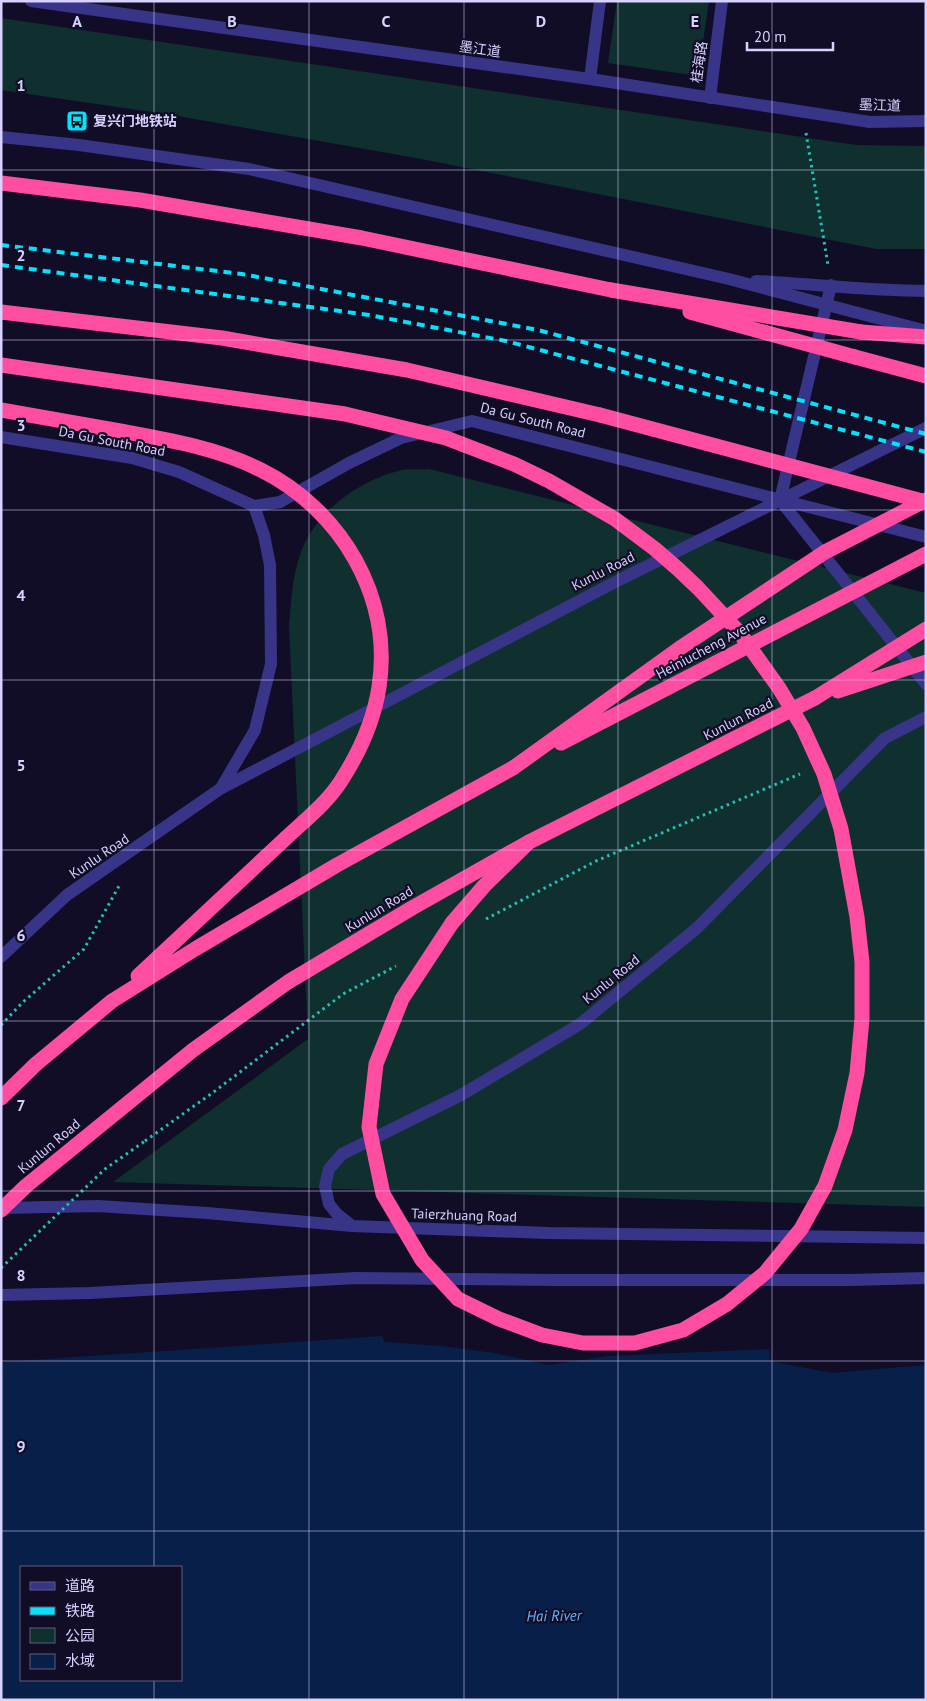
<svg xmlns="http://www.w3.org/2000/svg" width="927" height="1701" viewBox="0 0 927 1701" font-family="'PT Sans','Noto Sans SC',sans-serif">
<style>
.green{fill:#0f302f}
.water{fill:#082049;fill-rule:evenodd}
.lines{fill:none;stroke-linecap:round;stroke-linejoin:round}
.path{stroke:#26bfb6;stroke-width:3;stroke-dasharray:2.5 4;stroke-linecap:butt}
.minor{stroke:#383588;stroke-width:12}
.highway{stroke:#ff4da2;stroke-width:15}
.rail{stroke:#00e3fd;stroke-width:4;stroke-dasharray:8 6;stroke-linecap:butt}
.path-bridge{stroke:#26bfb6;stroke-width:3;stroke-dasharray:2.5 4;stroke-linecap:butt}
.highway-bridge{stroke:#ff4da2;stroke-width:15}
.grid{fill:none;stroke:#d7d2ff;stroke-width:1;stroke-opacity:0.55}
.labels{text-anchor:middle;stroke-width:4.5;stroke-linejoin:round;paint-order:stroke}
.street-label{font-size:14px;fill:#d7d2ff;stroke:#110d26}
.poi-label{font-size:14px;font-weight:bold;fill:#d7d2ff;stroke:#110d26;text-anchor:start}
.water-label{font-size:15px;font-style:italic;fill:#60b5ff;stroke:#110d26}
.grid-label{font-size:16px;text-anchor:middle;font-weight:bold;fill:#d7d2ff;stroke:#110d26;stroke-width:4.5;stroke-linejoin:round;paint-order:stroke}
</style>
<rect width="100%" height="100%" fill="#110d26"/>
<path class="green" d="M617,1h92l-11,75 -90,-13z
M1,18l855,127 70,1v103h-50l-460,-91 -244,-43 -171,-25z
M429,469l497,124v614l-813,-25 195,-143 -19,-412c2,-25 3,-49 11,-72 14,-42 56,-73 98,-84 9,-3 21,-1 31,-2z"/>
<path class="water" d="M383,1336l1,6 57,4 53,7 55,12 60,-9 160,-7 1,12 62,12 94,-8v335h-925v-338zM21,1567h160v113h-160z"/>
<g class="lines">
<path class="path" d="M806,133l22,132
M486,919l110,-58 204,-87
M1,1025l22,-23 61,-53 35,-63
M145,1141l70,-50 128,-97 53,-28"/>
<path class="minor" d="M31,1l559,78 280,43 56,-1
M590,79l10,-78
M710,98l12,-97
M1,137l78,8 170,24 480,110 197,52
M756,281c57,3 113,10 170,10
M831,285l-51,215 146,184
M1,437l131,21 47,14 75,34 26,-4 69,-39 52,-25 71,-17 454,116
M221,788l34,-58 16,-66 -1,-99 -6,-30 -10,-29
M1,957l66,-62 153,-106 399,-209 307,-152
M1,1208l97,-2 109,7 145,13 196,7 378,5
M352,1226l-15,-12 -8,-10 -4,-18 4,-17 13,-15 119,-59 119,-71 117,-96 188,-190 41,-21
M1,1295l89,-2 266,-15 201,2h293l76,-2"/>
<path class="highway" d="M1,183l139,17 222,38 249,52
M1,312l221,26 185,32 193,45
M861,332l65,5
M855,357l71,19
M452,923l32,-37 45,-44 286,-144
M138,976l148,-138
M1,1098l35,-34 76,-63 83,-52 142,-84 176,-97"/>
<path class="rail" d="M1,245l241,29 296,56 388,104
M1,265l368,50 137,26 420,111"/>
<path class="path-bridge" d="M1,1268l104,-99 40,-28"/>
<path class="highway-bridge" d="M611,290l250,42
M690,312l165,45
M1,365l344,49 101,24 68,26 35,17 66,38 40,30 23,20 20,19 41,44 40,56 24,40 21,46 17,55 16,88 5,45v57l-5,54 -12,57 -20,56 -24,43 -36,44 -38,31 -44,26 -48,13h-52l-41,-8 -43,-16 -41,-20 -36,-39 -39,-66 -14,-67 7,-63 26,-65 50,-76
M1,410c40,7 79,14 119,21 49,9 97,17 141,39 80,40 132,127 118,217 -5,33 -20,66 -38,94 -14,22 -36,39 -55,57
M600,415l326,87
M838,691l88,-29
M815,698l111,-69
M561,743l365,-189
M513,768l167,-120 145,-96 101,-52
M1,1210l25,-24 167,-136 95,-68 124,-74 117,-66"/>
</g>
<path class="grid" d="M154,1v1566M309,1v1699M464,1v1699M618,1v1699M772,1v1699M1,170h925M1,340h925M1,510h925M1,680h925M1,850h925M1,1021h925M1,1191h925M1,1361h925M1,1531h925M154,1680v20"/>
<defs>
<g id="bus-square" transform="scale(1.125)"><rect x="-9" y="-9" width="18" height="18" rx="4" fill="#00e3fd" stroke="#110d26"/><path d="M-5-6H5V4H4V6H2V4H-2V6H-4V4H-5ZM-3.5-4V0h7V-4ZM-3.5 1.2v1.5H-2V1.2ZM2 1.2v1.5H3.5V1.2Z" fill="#111"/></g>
</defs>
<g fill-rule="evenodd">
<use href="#bus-square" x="77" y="121"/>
</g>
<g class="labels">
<g class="street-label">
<text transform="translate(480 49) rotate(8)" y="5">墨江道</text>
<text transform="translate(699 62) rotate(-82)" y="5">桂海路</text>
<text transform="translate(880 105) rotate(2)" y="5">墨江道</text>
<text transform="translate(533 420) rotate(14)" y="5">Da Gu South Road</text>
<text transform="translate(112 441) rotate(11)" y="5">Da Gu South Road</text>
<text transform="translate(603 571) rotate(-27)" y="5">Kunlu Road</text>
<text transform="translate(711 646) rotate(-28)" y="5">Heiniucheng Avenue</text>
<text transform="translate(738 719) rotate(-27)" y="5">Kunlun Road</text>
<text transform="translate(99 856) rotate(-34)" y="5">Kunlu Road</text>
<text transform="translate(379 909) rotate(-31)" y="5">Kunlun Road</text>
<text transform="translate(611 979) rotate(-39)" y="5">Kunlu Road</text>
<text transform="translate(49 1146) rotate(-40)" y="5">Kunlun Road</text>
<text transform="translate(464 1215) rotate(2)" y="5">Taierzhuang Road</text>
</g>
<g class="poi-label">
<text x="93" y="126">复兴门地铁站</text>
</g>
<g class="water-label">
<text transform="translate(554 1616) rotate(-1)" y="5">Hai River</text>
</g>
</g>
<g class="grid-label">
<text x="77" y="27">A</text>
<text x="232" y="27">B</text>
<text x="386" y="27">C</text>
<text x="541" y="27">D</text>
<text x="695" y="27">E</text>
<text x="21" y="91">1</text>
<text x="21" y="261">2</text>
<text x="21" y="431">3</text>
<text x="21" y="601">4</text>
<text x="21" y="771">5</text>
<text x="21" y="941">6</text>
<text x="21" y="1111">7</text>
<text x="21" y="1281">8</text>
<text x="21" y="1452">9</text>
</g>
<rect width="927" height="1701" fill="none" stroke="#d7d2ff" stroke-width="5"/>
<rect x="20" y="1566" width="162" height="115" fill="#110d26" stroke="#605c7d"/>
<rect x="30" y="1582" width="25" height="8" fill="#383588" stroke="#605c7d"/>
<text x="65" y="1591" font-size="15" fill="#d7d2ff">道路</text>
<rect x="30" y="1607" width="25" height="8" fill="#00e3fd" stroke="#605c7d"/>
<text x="65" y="1616" font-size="15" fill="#d7d2ff">铁路</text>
<rect x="30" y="1628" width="25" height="15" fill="#0f302f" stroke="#605c7d"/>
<text x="65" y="1641" font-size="15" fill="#d7d2ff">公园</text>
<rect x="30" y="1654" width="25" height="15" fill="#082049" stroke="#605c7d"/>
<text x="65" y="1666" font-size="15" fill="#d7d2ff">水域</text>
<path d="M747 42v8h86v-8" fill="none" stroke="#d7d2ff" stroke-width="2.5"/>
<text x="754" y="42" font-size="15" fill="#d7d2ff" stroke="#110d26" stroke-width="4" paint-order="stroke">20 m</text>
</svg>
